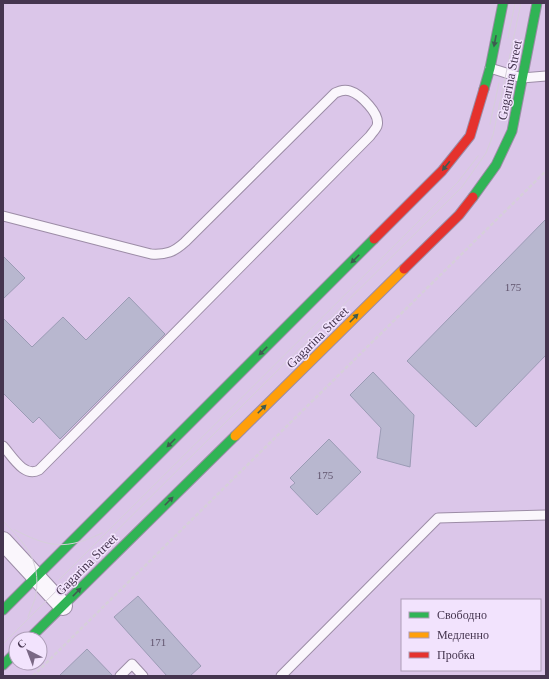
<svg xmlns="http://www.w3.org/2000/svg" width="549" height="679" viewBox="0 0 549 679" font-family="Georgia,serif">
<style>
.building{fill:#b8b7cf;stroke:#9b9bb5}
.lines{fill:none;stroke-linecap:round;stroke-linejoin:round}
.lane-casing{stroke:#9c8ca6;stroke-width:11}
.street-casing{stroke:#9c8ca6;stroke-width:20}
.fast-casing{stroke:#9c8ca6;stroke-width:11}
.slow-casing{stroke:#9c8ca6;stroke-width:11}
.jam-casing{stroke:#9c8ca6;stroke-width:11}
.path{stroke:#d6cfda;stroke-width:2.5;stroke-dasharray:4 2;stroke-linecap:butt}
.lane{stroke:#faf6fc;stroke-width:9}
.street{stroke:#faf6fc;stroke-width:18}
.fast{stroke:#30b455;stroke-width:9}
.slow{stroke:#ff9f0a;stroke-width:9}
.jam{stroke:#e5322d;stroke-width:9}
.tram{stroke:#d6cfda;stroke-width:1}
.oneway{fill:#3f5b51}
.labels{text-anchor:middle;stroke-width:3;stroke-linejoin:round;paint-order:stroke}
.number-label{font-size:11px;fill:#62566f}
.street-label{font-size:13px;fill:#45354f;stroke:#f2e3fd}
</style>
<rect width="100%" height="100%" fill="#dbc6e9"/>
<path class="building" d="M546,219v136l-70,72 -69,-66z
M3,256l22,22 -22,21z
M129,297l36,37 -105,105 -21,-22 -6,6 -30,-30v-75l29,29 31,-30 23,23z
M373,372l41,43 -4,52 -33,-9 4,-30 -31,-33z
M329,439l32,33 -44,43 -27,-28 5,-4 -5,-5z
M138,596l63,70 -11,10h-23l-53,-59z
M87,649l26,27h-54z"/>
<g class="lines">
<g class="lane-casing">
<path id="lane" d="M490,68l32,10 24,-2
M3,216l148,38c15,1 23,-2 34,-12l150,-149c5,-2 9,-4 15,-2 10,3 31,23 27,35 -1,3 -5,7 -7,10l-331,334c-15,8 -27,-14 -36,-24
M120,676l12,-12 11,12
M281,676l157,-158 108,-3"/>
</g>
<g class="street-casing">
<path id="street" d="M3,541l60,65"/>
</g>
<g class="fast-casing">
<path id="fast" d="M484,89l6,-21 13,-65
M473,197l23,-32 16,-34 25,-128
M3,610l371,-371
M29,639l206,-203
M3,665l13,-13"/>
</g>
<g class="slow-casing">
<path id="slow" d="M235,436l169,-167"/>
</g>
<g class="jam-casing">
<path id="jam" d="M374,239l68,-68 28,-35 14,-47
M404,269l55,-54 14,-18"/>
</g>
<path class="path" d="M33,676l513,-505"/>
<use href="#lane" class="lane"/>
<use href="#street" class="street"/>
<use href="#fast" class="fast"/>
<use href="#slow" class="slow"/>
<use href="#jam" class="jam"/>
<path class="tram" d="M508,38l7,-35
M490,124l9,-41
M3,521c22,23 38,39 33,73 -1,8 -6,16 -8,23
M15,530c35,18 51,20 87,3
M59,580l399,-398 20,-26
M3,644l459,-457 24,-34 7,-18 28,-132"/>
</g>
<defs><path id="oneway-solid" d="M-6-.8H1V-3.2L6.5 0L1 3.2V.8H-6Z"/></defs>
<g class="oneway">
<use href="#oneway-solid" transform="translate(495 41) rotate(101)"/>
<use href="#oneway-solid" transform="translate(446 166) rotate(129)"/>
<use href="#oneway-solid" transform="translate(355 259) rotate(135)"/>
<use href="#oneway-solid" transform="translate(354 318) rotate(-45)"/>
<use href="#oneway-solid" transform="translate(263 351) rotate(135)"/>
<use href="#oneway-solid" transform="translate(262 409) rotate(-45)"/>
<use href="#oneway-solid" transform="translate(171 443) rotate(135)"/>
<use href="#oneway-solid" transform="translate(169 501) rotate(-45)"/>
<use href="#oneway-solid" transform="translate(77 592) rotate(-45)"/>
</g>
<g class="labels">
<g class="number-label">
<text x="513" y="291">175</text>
<text x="325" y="479">175</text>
<text x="158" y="646">171</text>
</g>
<g class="street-label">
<text transform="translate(509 80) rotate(-79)" y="5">Gagarina Street</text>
<text transform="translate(317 337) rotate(-45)" y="5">Gagarina Street</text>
<text transform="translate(86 564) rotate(-45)" y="5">Gagarina Street</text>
</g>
</g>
<rect width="549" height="679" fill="none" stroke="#45354f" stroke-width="8"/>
<rect x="401" y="599" width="140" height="72" fill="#f2e3fd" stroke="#ad9db7"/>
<rect x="409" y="612" width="20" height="6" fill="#30b455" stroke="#ad9db7"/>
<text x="437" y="619" font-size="12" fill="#45354f">Свободно</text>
<rect x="409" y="632" width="20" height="6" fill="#ff9f0a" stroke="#ad9db7"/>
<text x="437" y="639" font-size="12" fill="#45354f">Медленно</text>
<rect x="409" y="652" width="20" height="6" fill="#e5322d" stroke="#ad9db7"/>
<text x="437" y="659" font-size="12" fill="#45354f">Пробка</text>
<g transform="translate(28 651) rotate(318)"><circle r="19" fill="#f2e3fd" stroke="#ad9db7"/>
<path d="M0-3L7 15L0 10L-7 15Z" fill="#7a6885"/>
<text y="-6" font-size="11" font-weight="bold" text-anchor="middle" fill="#45354f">С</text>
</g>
</svg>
